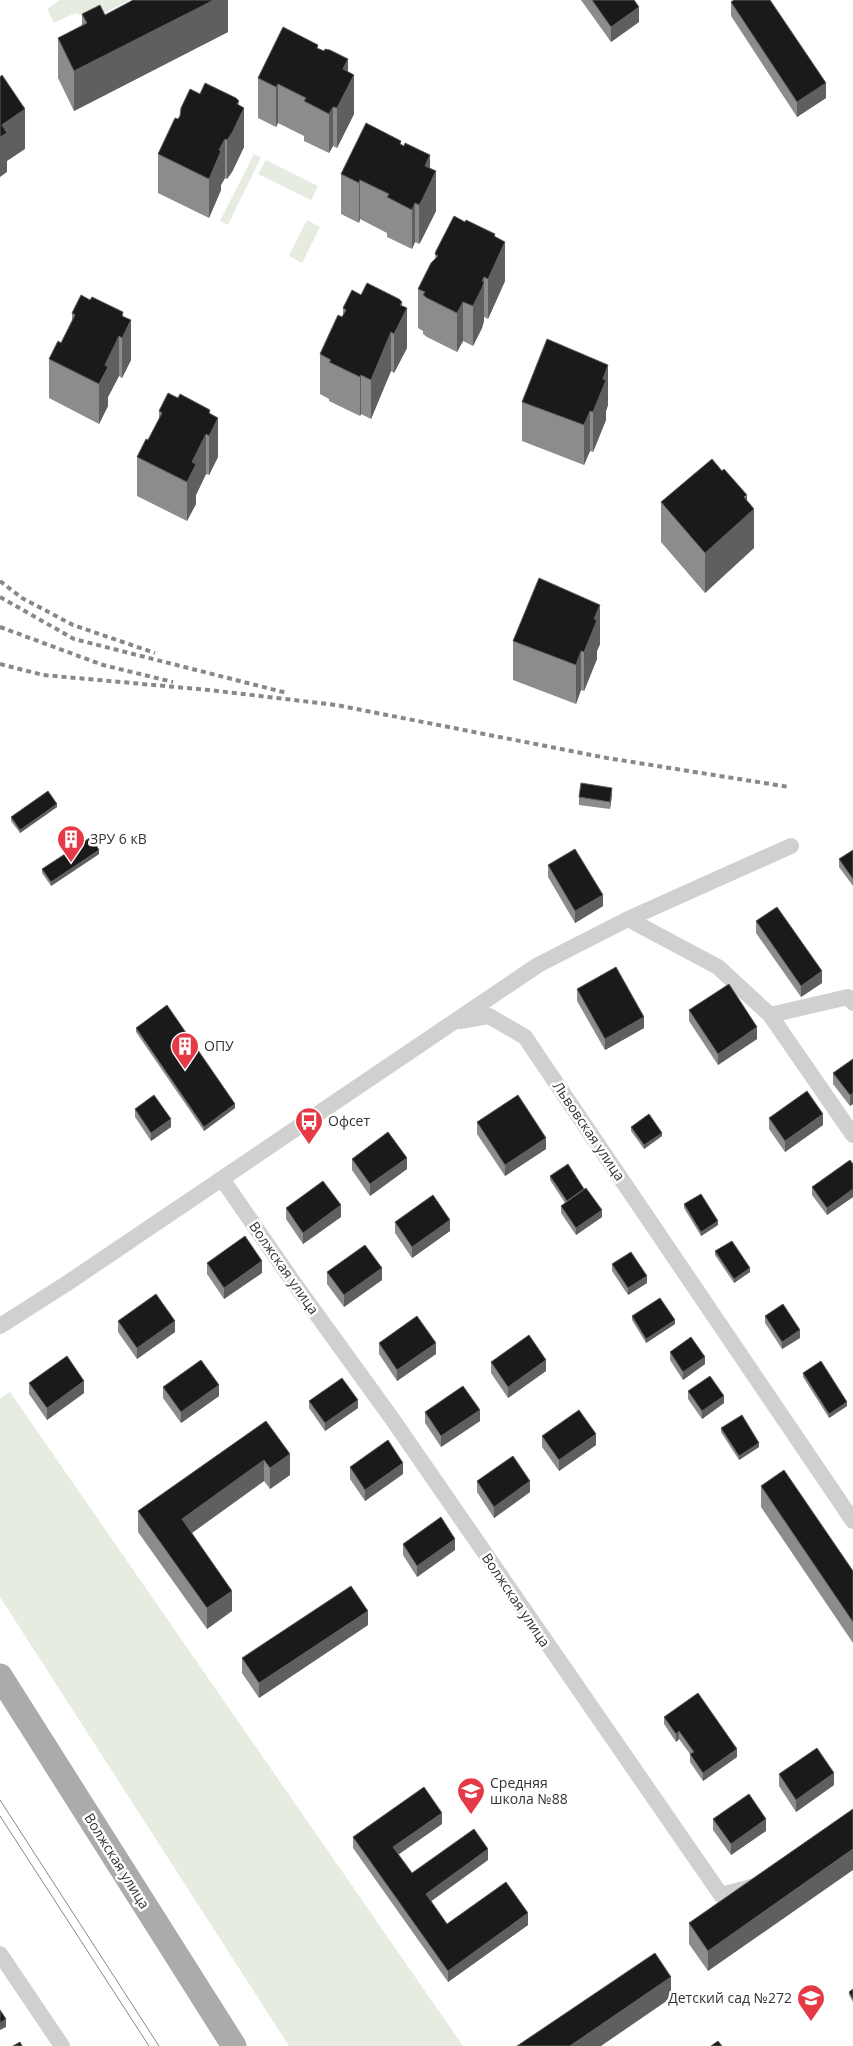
<svg xmlns="http://www.w3.org/2000/svg" width="853" height="2046" viewBox="0 0 853 2046" font-family="'Open Sans',sans-serif">
<style>
.green{fill:#e6ecdf}
.lines{fill:none;stroke-linecap:round;stroke-linejoin:round}
.minor{stroke:#d0d0d0;stroke-width:16}
.primary{stroke:#ababab;stroke-width:25}
.tram{stroke:#888;stroke-width:1}
.rail{stroke:#888;stroke-width:4;stroke-dasharray:5 4;stroke-linecap:butt}
.wall{fill:#8c8c8c}
.shaded-wall{fill:#5f5f5f}
.building{fill:#1a1a1a;stroke:#5f5f5f}
.labels{text-anchor:middle;stroke-width:5;stroke-linejoin:round;paint-order:stroke}
.poi-label{font-size:14px;fill:#333;stroke:#fff;text-anchor:start}
.street-label{font-size:14px;fill:#333;stroke:#fff}
</style>
<rect width="100%" height="100%" fill="#fff"/>
<path class="green" d="M60,0h70l-38,19 -17,-6 -21,10 -7,-14z
M254,154l7,3 -33,68 -8,-4z
M266,160l52,26 -7,14 -53,-26z
M307,220l13,7 -18,36 -13,-7z
M10,1392l453,654h-174l-289,-449v-199z"/>
<g class="lines">
<path class="minor" d="M628,919l90,48 52,48 78,-18 5,6
M770,1015l83,120
M460,1021l29,-5 36,21 328,484
M222,1179l72,104 99,137 328,475 34,-9
M0,1326l66,-42 472,-319 90,-46 163,-73
M0,1954l62,92"/>
<path class="primary" d="M0,1676l234,370"/>
<path class="tram" d="M0,1800l159,246
M0,1816l149,230"/>
<path class="rail" d="M0,581l22,17 51,27 82,28
M0,597l74,42 213,54
M0,627l103,38 70,17
M0,664l43,11 166,15 127,15 271,53 182,29"/>
</g>
<path class="wall" d="M228,0v32l-154,79 -16,-33v-40l24,-12v-12l23,1z
M581,0h53l5,22 -28,20z
M731,2l95,96 -29,19 -66,-101z
M318,49l30,23 6,42 -17,34 -4,-2 -4,7 -25,-12v-5l-26,-13 -2,4 -18,-9v-40z
M200,94l39,11 5,42 -12,25 -5,7 -2,-1 -4,7v5l-12,28 -51,-25v-39l22,-38z
M401,144l29,24 6,43 -15,30 -2,3 -4,-2 -3,7 -25,-12v-4l-27,-14 -1,4 -18,-9v-40z
M495,237l10,44 -17,38 -4,-2v4l-2,7 -9,18 -10,-5 -6,11 -30,-15 -4,-3v-3l-5,-3v-39l17,-30 1,-8z
M361,295l41,11 5,42 -13,25 -3,-2 -20,48 -10,-5 -1,2 -31,-15v-2l-9,-5v-40l23,-38v-8z
M72,313l51,3 8,44 -9,18 -3,-2 -11,21v9l-9,18 -50,-26v-39l12,-16 11,-22z
M522,402l86,3 -2,6v9l-13,32 -3,-1 -6,14 -62,-24z
M159,411l51,3 8,43 -9,18 -3,-1 -10,21v9l-9,17 -50,-25v-39l11,-17 11,-21z
M747,500l7,48 -49,45 -44,-51v-40z
M513,641l87,3 -3,7v8l-13,32 -3,-1 -5,14 -63,-24z
M612,795l-2,14 -31,-4v-8z
M57,807l-37,26 -9,-12v-4z
M853,850v36l-14,-19v-8z
M99,854l-48,32 -9,-13v-4z
M548,865l55,41 -28,17 -27,-46z
M756,921l66,62 -21,14 -45,-64z
M577,989l67,39 -39,22 -28,-49z
M689,1010l68,29 -39,26 -29,-44z
M136,1028l99,80 -31,23 -68,-99z
M853,1059v45l-3,2 -17,-22v-11z
M135,1109l36,18 -20,14 -16,-24z
M769,1118l54,7 -38,27 -16,-23z
M477,1122l69,27 -41,27 -28,-42z
M631,1127l31,9 -18,13 -13,-18z
M352,1159l55,10 -37,27 -18,-26z
M853,1164v33l-26,18 -15,-20v-8z
M550,1176l52,41 -26,18 -15,-22v-7l4,-3 -15,-23z
M684,1204l34,21 -17,11 -17,-28z
M286,1208l55,9 -38,27 -17,-25z
M395,1222l55,9 -38,27 -17,-25z
M715,1251l35,21 -16,11 -19,-28z
M207,1263l55,10 -38,26 -17,-25z
M612,1264l35,19 -19,12 -16,-24z
M327,1272l55,8 -38,27 -17,-23z
M632,1316l43,8 -29,19 -14,-23z
M765,1316l35,22 -18,11 -17,-26z
M118,1321l57,11 -38,27 -19,-27z
M379,1343l57,11 -39,27 -18,-27z
M670,1352l35,12 -22,16 -13,-20z
M491,1362l55,9 -38,27 -17,-25z
M803,1373l44,33 -18,12 -26,-41z
M29,1383l55,10 -37,27 -18,-26z
M163,1387l56,9 -38,27 -18,-25z
M688,1391l36,12 -22,16 -14,-20z
M309,1401l49,7 -33,23 -16,-23z
M425,1412l55,9 -39,26 -16,-24z
M266,1421l24,54 -20,14 -6,-8 -72,52 40,78 -25,18 -69,-97v-21z
M721,1428l38,19 -20,13 -18,-28z
M542,1436l54,9 -37,26 -17,-24z
M350,1467l53,7 -38,27 -15,-22z
M477,1481l53,11 -36,26 -17,-26z
M761,1486l92,85v72l-92,-136z
M403,1544l52,6 -38,27 -14,-22z
M368,1625l-109,73 -17,-25v-15z
M664,1717l73,40 -34,24 -13,-19v-8l-11,-15 -3,3 -12,-18z
M779,1774l55,11 -38,27 -17,-26z
M853,1809l-145,162 -19,-27v-21z
M713,1819l53,12 -35,24 -18,-25z
M442,1824l-44,31 14,18 76,-13 -57,41 16,23 81,1 -80,57 -95,-134v-11z
M853,1989v13l-4,-7v-3z"/>
<path class="shaded-wall" d="M214,0h14v32l-154,79v-40z
M639,7v15l-28,20v-15z
M348,59v28l6,-12v39l-17,34v-40l6,-39z
M826,83v15l-29,19v-15z
M278,84v39l-2,4v-40z
M239,101v18l5,-11v39l-12,25 -5,7v-39z
M333,107v39l-4,7v-39z
M25,109v40l-18,12v11l-7,5v-40l2,-12z
M225,139v39l-4,7v5l-12,28v-39l10,-29z
M430,155v28l6,-12v40l-15,30 -2,3v-39l6,-39z
M360,180v39l-1,4v-40z
M415,203v39l-3,7v-39z
M495,234v30l10,-22v39l-17,38v-40l6,-43z
M484,277v44l-2,7 -9,18v-40z
M402,302v15l5,-9v40l-13,25v-39l6,-29z
M463,302v39l-6,11v-39z
M123,312v24l8,-16v40l-9,18v-62z
M391,332v39l-20,48v-39z
M119,336v40l-11,21v9l-9,18v-40l6,-19z
M608,365v40l-2,6v9l-13,32v-40l10,-33z
M361,375v39l-1,2v-39z
M210,410v23l8,-15v39l-9,18v-62z
M590,411v40l-6,14v-40z
M206,434v40l-10,21v9l-9,17v-39l5,-20z
M747,495v20l7,-6v39l-49,45v-40z
M600,605v39l-3,7v8l-13,32v-39l10,-33z
M581,651v39l-5,14v-39z
M612,788v7l-2,14v-7z
M57,804v3l-37,26v-3z
M99,850v4l-48,32v-4z
M603,895v11l-28,17v-12z
M822,971v12l-21,14v-11z
M644,1017v11l-39,22v-11z
M757,1027v12l-39,26v-11z
M853,1093v11l-3,2v-11z
M235,1104v4l-31,23v-4z
M823,1114v11l-38,27v-11z
M171,1119v8l-20,14v-8z
M662,1133v3l-18,13v-4z
M546,1138v11l-41,27v-11z
M407,1158v11l-37,27v-12z
M853,1189v8l-26,18v-7z
M341,1205v12l-38,27v-11z
M602,1210v7l-26,18v-7z
M450,1220v11l-38,27v-11z
M718,1221v4l-17,11v-4z
M262,1261v12l-38,26v-11z
M382,1268v12l-38,27v-12z
M750,1268v4l-16,11v-4z
M647,1276v7l-19,12v-7z
M675,1320v4l-29,19v-4z
M175,1321v11l-38,27v-11z
M800,1330v8l-18,11v-7z
M436,1343v11l-39,27v-11z
M705,1357v7l-22,16v-8z
M546,1360v11l-38,27v-11z
M84,1381v12l-37,27v-12z
M219,1385v11l-38,27v-11z
M724,1396v7l-22,16v-8z
M358,1400v8l-33,23v-8z
M847,1402v4l-18,12v-4z
M480,1410v11l-39,26v-11z
M596,1434v11l-37,26v-11z
M759,1443v4l-20,13v-4z
M290,1454v21l-20,14v-21z
M264,1460v21l-82,59v-21z
M403,1463v11l-38,27v-11z
M530,1481v11l-36,26v-11z
M455,1539v11l-38,27v-11z
M232,1591v20l-25,18v-21z
M368,1611v14l-109,73v-15z
M679,1731v8l-3,3v-8z
M737,1749v8l-34,24v-8z
M834,1773v12l-38,27v-12z
M442,1813v11l-49,34v-11z
M766,1819v12l-35,24v-11z
M488,1849v11l-62,45v-11z
M853,1849v21l-145,101v-20z
M528,1913v12l-80,57v-11z
M671,1977v21l-70,48h-31z
M6,2019v8l-6,3v-7z"/>
<path class="building" d="M133,0h81l-140,71 -16,-33 29,-15 -5,-9 18,-9 5,10z
M592,0h42l5,7 -28,20z
M734,0h36l56,83 -29,19 -66,-100z
M283,27l35,18 -1,3 7,3 1,-2 5,1 18,9 -5,10 11,6 -16,31 -1,2 -4,-1 -4,7 -25,-13 2,-3 -28,-14 -2,3 -18,-9z
M2,75l23,34 -23,16 5,8 -7,4v-60z
M205,83l31,15 3,3 -2,3 7,4 -12,25 -5,7 -2,-1 -6,11 2,1 -12,28 -51,-25 17,-36 3,1 2,-3 1,-8 9,-19 10,5z
M366,123l35,18 -1,3 4,2 1,-3 25,12 -5,11 11,5 -15,31 -2,3 -4,-2 -3,7 -25,-13 2,-3 -29,-14 -1,3 -18,-9z
M454,216l11,6 1,-2 29,14 -1,2 11,6 -17,37 -4,-2 -2,4 2,1 -2,6 -9,18 -10,-4 -6,11 -30,-15 -4,-3 2,-3 -7,-3 13,-26 7,-7 -3,-2 1,-3z
M367,283l32,16 3,3 -2,3 7,3 -13,26 -3,-2 -20,48 -10,-5 -1,2 -31,-15 2,-2 -11,-6 18,-39 4,2 4,-7 -3,-2 9,-18 9,5z
M81,295l9,5 2,-3 31,15 -1,4 9,4 -9,18 -3,-2 -14,29 3,2 -9,17 -50,-25 9,-18 3,2 14,-28 -3,-2z
M547,339l61,26 -5,14 3,1 -13,32 -3,-1 -6,14 -62,-23z
M168,393l10,5 2,-4 30,16 -1,3 9,5 -9,18 -3,-2 -14,28 4,2 -9,18 -50,-25 9,-18 2,1 14,-27 -3,-2z
M712,459l10,12 2,-2 23,26 -3,2 10,12 -49,44 -44,-51z
M539,578l61,27 -6,14 3,1 -13,32 -3,-1 -5,14 -63,-24z
M581,783l31,5 -2,14 -31,-5z
M48,791l9,13 -37,26 -9,-13z
M91,837l8,13 -48,32 -9,-13z
M575,849l28,46 -28,16 -27,-46z
M853,850v29l-14,-20z
M777,907l45,64 -21,15 -45,-65z
M616,967l28,50 -39,22 -28,-50z
M729,984l28,43 -39,27 -29,-44z
M167,1005l68,99 -31,23 -68,-99z
M853,1059v34l-3,2 -17,-22z
M807,1091l16,23 -38,27 -16,-23z
M154,1095l17,24 -20,14 -16,-24z
M518,1095l28,43 -41,27 -28,-43z
M649,1114l13,19 -18,12 -13,-18z
M388,1132l19,26 -37,26 -18,-25z
M850,1160l3,4v25l-26,19 -15,-21z
M568,1164l16,25 -17,12 -17,-25z
M323,1181l18,24 -38,28 -17,-25z
M586,1188l16,22 -26,18 -15,-22z
M701,1194l17,27 -17,11 -17,-28z
M433,1195l17,25 -38,27 -17,-25z
M245,1236l17,25 -38,27 -17,-25z
M732,1241l18,27 -16,11 -19,-28z
M365,1245l17,23 -38,27 -17,-23z
M631,1252l16,24 -19,12 -16,-24z
M156,1294l19,27 -38,27 -19,-27z
M660,1298l15,22 -29,19 -14,-23z
M783,1304l17,26 -18,12 -17,-26z
M417,1316l19,27 -39,27 -18,-27z
M529,1335l17,25 -38,27 -17,-25z
M691,1337l14,20 -22,15 -13,-20z
M67,1356l17,25 -37,27 -18,-25z
M201,1360l18,25 -38,27 -18,-25z
M821,1361l26,41 -18,12 -26,-41z
M710,1376l14,20 -22,15 -14,-20z
M342,1378l16,22 -33,23 -16,-22z
M463,1386l17,24 -39,26 -16,-24z
M579,1410l17,24 -37,26 -17,-24z
M742,1415l17,28 -20,13 -18,-28z
M266,1421l24,33 -20,14 -6,-8 -82,59 50,72 -25,17 -69,-97z
M388,1440l15,23 -38,27 -15,-23z
M513,1456l17,25 -36,26 -17,-26z
M784,1470l69,101v51l-92,-136z
M441,1517l14,22 -38,27 -14,-22z
M351,1586l17,25 -109,72 -17,-25z
M698,1693l39,56 -34,24 -13,-19 4,-2 -15,-21 -3,3 -12,-17z
M817,1748l17,25 -38,27 -17,-26z
M424,1787l18,26 -49,34 19,26 62,-44 14,20 -62,45 21,30 59,-42 22,31 -80,58 -95,-134z
M749,1794l17,25 -35,25 -18,-25z
M853,1809v40l-145,102 -19,-28z
M655,1953l16,24 -101,69h-53z
M853,1989v10l-4,-7z
M0,2010l6,9 -6,4z
M718,2041l4,5h-11z
M20,2042l2,4h-9z"/>
<defs>
<g id="building-pin" transform="scale(1.4375)"><path d="M0 17L-7.5 6A9.5 9.5 0 1 1 7.5 6Z" fill="#e63946" stroke="#fff"/><path d="M-4-6H4V6H1V3H-1V6H-4ZM-2.5-4.3h1.7v1.8h-1.7ZM.8-4.3h1.7v1.8H.8ZM-2.5-1h1.7V.8h-1.7ZM.8-1h1.7V.8H.8Z" fill="#fff"/></g>
<g id="bus-pin" transform="scale(1.4375)"><path d="M0 17L-7.5 6A9.5 9.5 0 1 1 7.5 6Z" fill="#e63946" stroke="#fff"/><path d="M-5-6H5V4H4V6H2V4H-2V6H-4V4H-5ZM-3.5-4V0h7V-4ZM-3.5 1.2v1.5H-2V1.2ZM2 1.2v1.5H3.5V1.2Z" fill="#fff"/></g>
<g id="school-pin" transform="scale(1.4375)"><path d="M0 17L-7.5 6A9.5 9.5 0 1 1 7.5 6Z" fill="#e63946" stroke="#fff"/><path d="M0-5L7-2L0 1L-7-2ZM-4 1L0 2.5L4 1V4Q0 6-4 4Z" fill="#fff"/></g>
</defs>
<g fill-rule="evenodd">
<use href="#building-pin" x="71" y="839"/>
<use href="#building-pin" x="185" y="1046"/>
<use href="#bus-pin" x="309" y="1121"/>
<use href="#school-pin" x="471" y="1791"/>
<use href="#school-pin" x="811" y="1998"/>
</g>
<g class="labels">
<g class="poi-label">
<text x="90" y="844">ЗРУ 6 кВ</text>
<text x="204" y="1051">ОПУ</text>
<text x="328" y="1126">Офсет</text>
<text x="490" y="1788">Средняя<tspan x="490" dy="16">школа №88</tspan></text>
<text x="792" y="2003" text-anchor="end">Детский сад №272</text>
</g>
<g class="street-label">
<text transform="translate(589 1131) rotate(56)" y="5">Львовская улица</text>
<text transform="translate(284 1268) rotate(55)" y="5">Волжская улица</text>
<text transform="translate(516 1600) rotate(56)" y="5">Волжская улица</text>
<text transform="translate(117 1861) rotate(58)" y="5">Волжская улица</text>
</g>
</g>
</svg>
